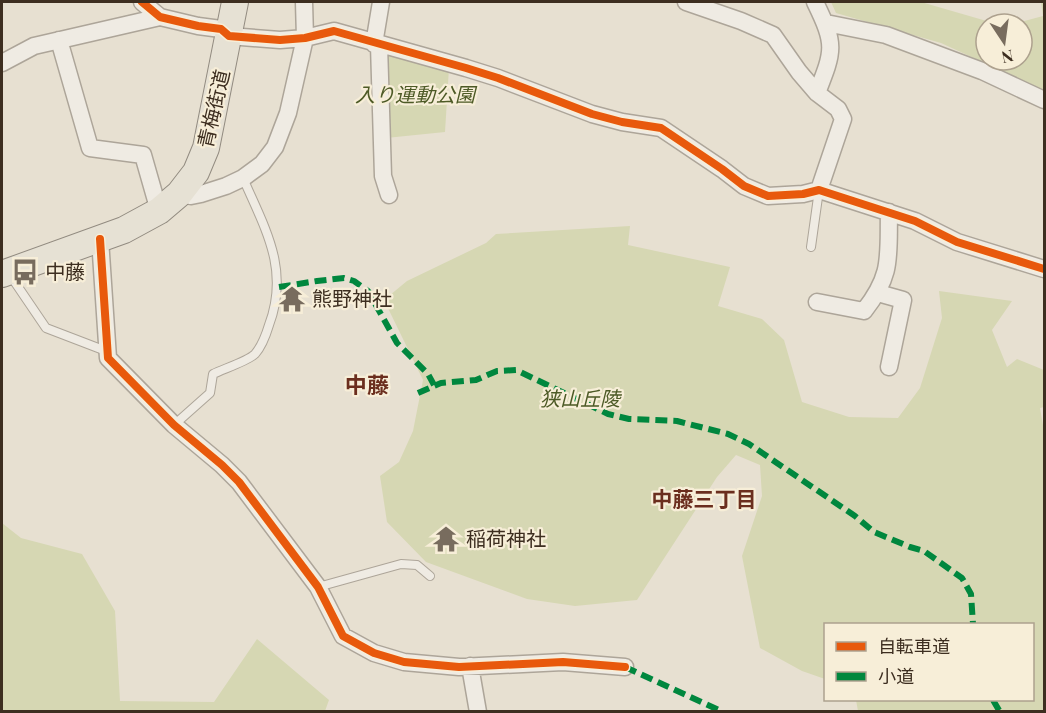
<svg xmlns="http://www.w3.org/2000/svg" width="1046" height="713" viewBox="0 0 1046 713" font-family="'Playfair Display','Noto Sans JP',serif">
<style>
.green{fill:#d6d7b3}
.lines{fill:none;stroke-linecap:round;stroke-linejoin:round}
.lane-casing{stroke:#ada599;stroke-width:10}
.street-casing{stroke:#ada599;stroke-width:19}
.primary-casing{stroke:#928b80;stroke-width:28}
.lane{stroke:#efebe3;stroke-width:8}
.street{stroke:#efebe3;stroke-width:16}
.primary{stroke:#e6e1d4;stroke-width:26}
.quiet{stroke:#00873e;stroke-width:6;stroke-dasharray:12 6;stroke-linecap:butt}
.cycleway-casing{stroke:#f7eed8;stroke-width:11}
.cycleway{stroke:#e8590c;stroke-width:8}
.labels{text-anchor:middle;stroke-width:4.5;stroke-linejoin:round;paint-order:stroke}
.park-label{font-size:20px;font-style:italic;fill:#4d5a26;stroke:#f7eed8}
.street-label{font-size:20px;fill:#3d2e20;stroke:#f7eed8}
.poi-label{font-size:20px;fill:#3d2e20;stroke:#f7eed8;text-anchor:start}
.neighbourhood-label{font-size:21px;font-weight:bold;fill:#6b2e1e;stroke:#f7eed8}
.quarter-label{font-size:22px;font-weight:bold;fill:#6b2e1e;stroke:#f7eed8}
</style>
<rect width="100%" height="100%" fill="#e7e0d1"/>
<path class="green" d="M831,2h90l76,22h-11v36h36v-36h-9l30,-8 -2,-14h3v88l-103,-47 -105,-30z
M388,52l61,16 -4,64 -59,6 -4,-84z
M630,226l-2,19 102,22 -12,39 44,13 22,21 18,62 47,15 49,1 22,-30 22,-70 -3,-27 73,10 -20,29 15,37 10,-8 27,11v37l-4,1 4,23v280h-186l-2,-11h176v-76h-206l-1,55 -23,-8 -42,-23 -18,-92 20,-60 -2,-31 -24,-10 -19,22 -80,123 -62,6 -48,-7 -101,-37 -39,-40 -7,-46 19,-14 14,-31 10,-51 -39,-80 23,-19 79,-38 10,-9z
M2,523l19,15 61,16 33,57 5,90 94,1 43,-63 72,61 -4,11h-323z"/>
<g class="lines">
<g class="lane-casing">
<path id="lane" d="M811,247l8,-57
M10,275l36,53 60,23
M174,425l36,-32 3,-19c10,-5 35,-13 42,-20 7,-8 11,-19 14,-29 21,-56 -4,-96 -26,-147
M318,587l83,-23 16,1 13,11"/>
</g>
<g class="street-casing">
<path id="street" d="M142,2l18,15 38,9 23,3 8,7 51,4 25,-2 29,-7 132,37 32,10 94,36 30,8 39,6 61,41 22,17 24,10 35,-2 16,-4 96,31 42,21 87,27
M686,2l55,19 32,14 26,37 18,21 21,16 5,10 -24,71
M815,2c21,43 19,48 2,91
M826,23l60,12 96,36 62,29
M59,40l31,108 53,7 16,56
M374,44l7,-42
M379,45l4,131 6,19
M2,63l32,-17 126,-29
M179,194l12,2 10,-2 25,-8 17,-8 19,-14 13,-17 13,-34 17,-75 -1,-36
M100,239l8,119 66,67 48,40 17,17 79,105 25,49 31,17 30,9 55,5 104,-5 62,5
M878,293l25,7 -14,67
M817,302l47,9c29,-37 24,-54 25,-99
M470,666l8,46"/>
</g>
<g class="primary-casing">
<path id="primary" d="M2,274l122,-44 35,-19 20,-17 17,-22 10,-24 29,-146"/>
</g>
<use href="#lane" class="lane"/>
<use href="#street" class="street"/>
<use href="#primary" class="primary"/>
<path class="quiet" d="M279,287l38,-6 27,-3 10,3 14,10 29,52 31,31 6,11
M418,393l23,-10 35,-3 21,-9 19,-1 92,44 21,5 48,2 51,13 21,10 106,72 19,16 36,15 14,4 38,27 9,16 2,30
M625,667l98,45
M993,700l7,12"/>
<g class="cycleway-casing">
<path id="cycleway" d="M142,2l18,15 38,9 23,3 8,7 51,4 25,-2 29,-7 132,37 32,10 94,36 30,8 39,6 61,41 22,17 24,10 35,-2 16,-4 96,31 42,21 87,27
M100,239l8,119 66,67 48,40 17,17 79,105 25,49 31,17 30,9 55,5 104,-5 62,5"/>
</g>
<use href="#cycleway" class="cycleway"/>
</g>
<defs>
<g id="bus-bare" transform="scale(2.07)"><path d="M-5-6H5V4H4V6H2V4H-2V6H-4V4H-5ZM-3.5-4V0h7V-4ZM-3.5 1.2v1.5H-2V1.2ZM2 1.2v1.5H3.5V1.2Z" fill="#786c5e" stroke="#f7eed8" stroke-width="2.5" paint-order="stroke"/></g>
<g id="temple-bare" transform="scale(2.07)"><path d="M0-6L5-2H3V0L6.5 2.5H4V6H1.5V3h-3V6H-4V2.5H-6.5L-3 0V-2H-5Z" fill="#786c5e" stroke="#f7eed8" stroke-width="2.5" paint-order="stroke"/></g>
</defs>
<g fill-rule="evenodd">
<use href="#bus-bare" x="25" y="272"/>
<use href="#temple-bare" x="292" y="299"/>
<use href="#temple-bare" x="446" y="539"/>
</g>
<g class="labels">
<g class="park-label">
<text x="415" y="102">入り運動公園</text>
<text x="580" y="406">狭山丘陵</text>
</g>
<g class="street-label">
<text transform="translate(214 109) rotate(-77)" y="7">青梅街道</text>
</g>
<g class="poi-label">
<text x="45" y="279">中藤</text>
<text x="312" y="306">熊野神社</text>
<text x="466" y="546">稲荷神社</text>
</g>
<g class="neighbourhood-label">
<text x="704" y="507">中藤三丁目</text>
</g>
<g class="quarter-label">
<text x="367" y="393">中藤</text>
</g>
</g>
<rect width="1046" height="713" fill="none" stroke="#3d2e20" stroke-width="6"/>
<rect x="824" y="623" width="210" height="78" fill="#f7eed8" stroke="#ada18e" stroke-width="1.5"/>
<rect x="836" y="642" width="30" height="9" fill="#e8590c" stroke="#ada18e" stroke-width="1.5"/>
<text x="878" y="653" font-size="18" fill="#3d2e20">自転車道</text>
<rect x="836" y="672" width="30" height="9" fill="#00873e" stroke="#ada18e" stroke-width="1.5"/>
<text x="878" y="683" font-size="18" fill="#3d2e20">小道</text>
<g transform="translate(1004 42) rotate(167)"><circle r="28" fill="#f7eed8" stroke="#ada18e" stroke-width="1.5"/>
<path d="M0-4.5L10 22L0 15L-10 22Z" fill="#786c5e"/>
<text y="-9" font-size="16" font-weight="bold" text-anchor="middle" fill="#3d2e20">N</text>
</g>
</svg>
